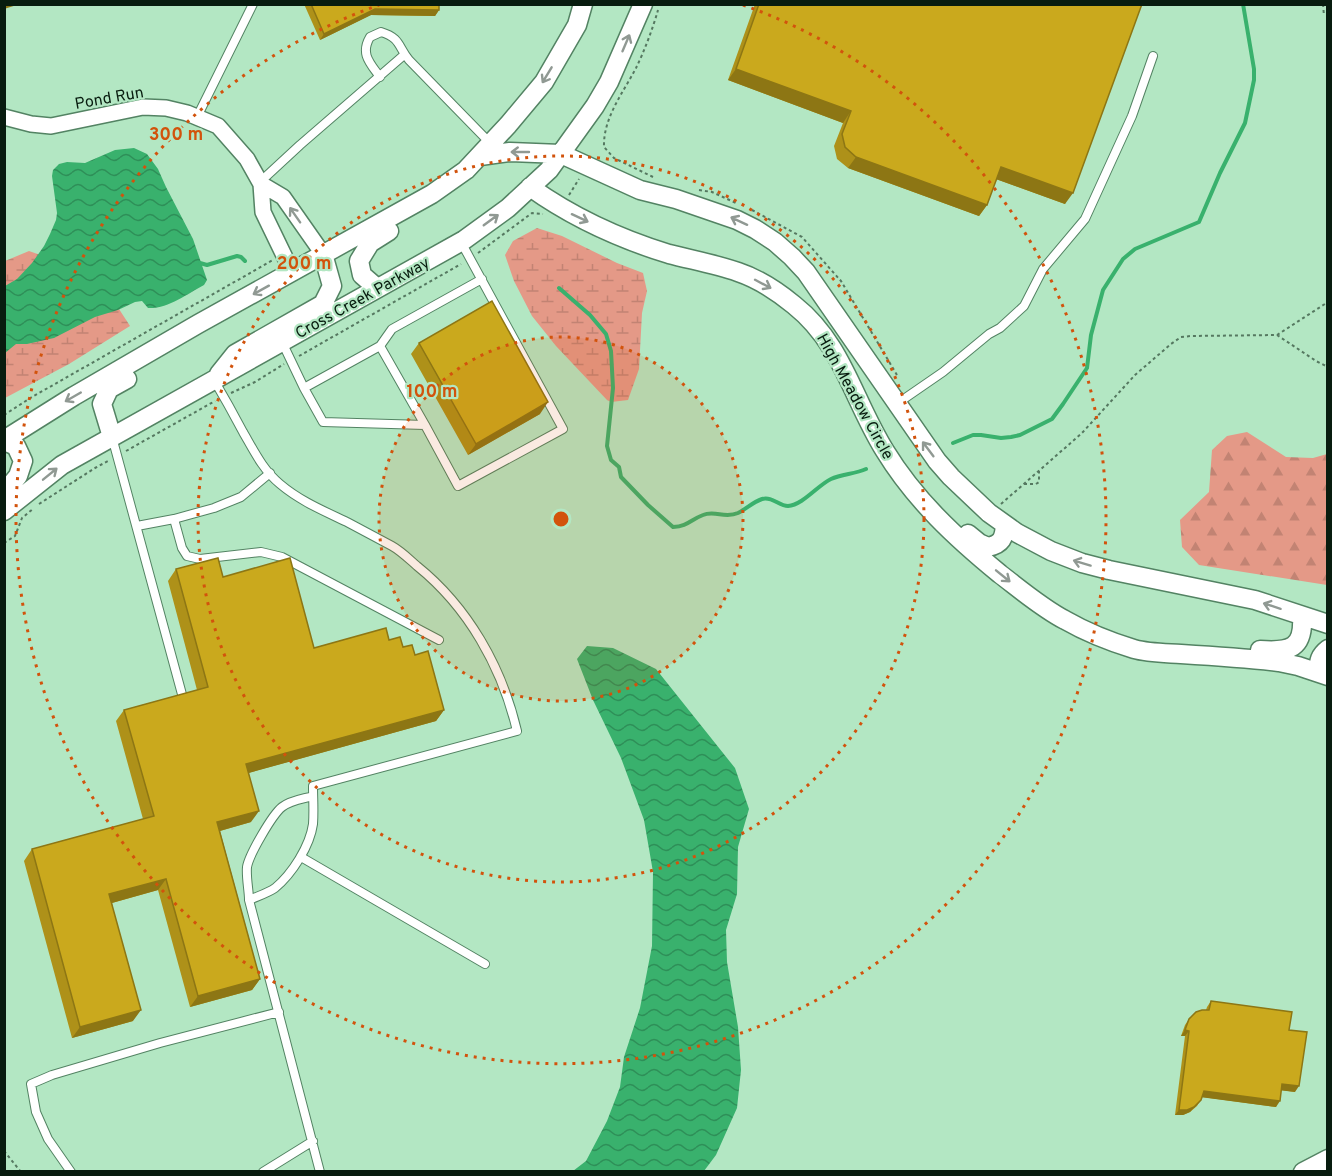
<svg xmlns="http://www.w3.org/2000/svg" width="1332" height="1176" viewBox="0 0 1332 1176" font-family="Overpass,sans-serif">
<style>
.forest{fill:url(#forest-firs)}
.wetland{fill:url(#wetland-marsh)}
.water{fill:url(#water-waves)}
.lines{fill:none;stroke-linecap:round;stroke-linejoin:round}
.stream{stroke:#39b16d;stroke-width:4}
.service-casing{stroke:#538363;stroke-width:10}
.minor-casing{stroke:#538363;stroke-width:18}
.tertiary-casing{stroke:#538363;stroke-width:21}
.path{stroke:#557860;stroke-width:2;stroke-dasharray:3 3;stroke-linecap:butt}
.service{stroke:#fff;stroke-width:8}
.minor{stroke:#fff;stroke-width:15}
.tertiary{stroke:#fff;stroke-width:18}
.wall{fill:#ae9119}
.shaded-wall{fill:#8d7614}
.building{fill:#caa91d;stroke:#8d7614;stroke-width:1.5}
.oneway{stroke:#909993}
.ring{fill:none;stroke:#d2530c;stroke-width:3;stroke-dasharray:3 6}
.labels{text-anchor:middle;stroke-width:4.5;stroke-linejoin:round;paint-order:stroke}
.street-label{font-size:16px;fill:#081c0f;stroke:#b3e7c3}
.centre{fill:#d2530c;stroke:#b3e7c3;stroke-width:3}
.ring-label{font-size:18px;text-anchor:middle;font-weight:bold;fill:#d2530c;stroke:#b3e7c3;stroke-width:4.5;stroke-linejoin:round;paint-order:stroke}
</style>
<defs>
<pattern id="forest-firs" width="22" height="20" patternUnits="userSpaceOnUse" patternTransform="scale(1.5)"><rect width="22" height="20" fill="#e49987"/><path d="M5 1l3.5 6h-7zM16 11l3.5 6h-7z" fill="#c28373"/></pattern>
<pattern id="wetland-marsh" width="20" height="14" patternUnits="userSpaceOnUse" patternTransform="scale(1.5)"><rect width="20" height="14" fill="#e49987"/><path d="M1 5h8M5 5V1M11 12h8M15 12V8" fill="none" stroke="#c28373"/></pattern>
<pattern id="water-waves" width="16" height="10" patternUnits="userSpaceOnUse" patternTransform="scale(1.5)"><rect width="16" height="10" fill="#39b16d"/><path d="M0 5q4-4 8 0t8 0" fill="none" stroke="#2e8f58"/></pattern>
</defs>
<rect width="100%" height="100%" fill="#b3e7c3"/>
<path class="forest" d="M1247,432l39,25 27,1 14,-4v131l-128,-20 -17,-18 -2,-27 29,-28 3,-42 15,-14z"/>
<path class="wetland" d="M537,228l25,8 55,27 26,10 4,18 -5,22 -3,56 -11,31 -17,2 -4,-2 -51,-54 -24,-30 -18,-35 -9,-26 8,-14z
M29,251l68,24 33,51 -61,38 -64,34v-137z"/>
<path class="water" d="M134,148l13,6 11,15 8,18 27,52 14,41 -3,5c-17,9 -36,24 -56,23l-6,-7 -7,1 -17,8 -23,7 -41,21 -27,6h-11l-11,9v-67l12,-7 15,-16 12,-17 6,-12 6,-14 1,-7 -5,-37 1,-6 6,-6 8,-2 18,1 30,-13z
M587,646l26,2 43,21 79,99 14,41 -11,38 -1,47 -11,36 1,32 11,65 3,43 -4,38 -21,47 -12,16h-131l13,-10 21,-40 13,-34 4,-30 16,-49 12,-62 1,-74 -9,-52 -23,-62 -28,-58 -16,-41z"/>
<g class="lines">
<path class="stream" d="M200,263l7,2 30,-9 4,1 4,4
M559,288l31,27 16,19 5,17 2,37 -6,58 4,14 8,7 2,10 27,28 25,22c15,-1 17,-7 30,-12 12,-5 22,4 35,-2 8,-4 15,-11 24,-14 10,-3 17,7 26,7 15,-1 30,-21 43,-27 11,-5 24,-5 35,-10
M953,443l20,-8h8l20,3 10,-1 9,-2 32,-16 11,-15 24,-36 4,-33 12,-45 20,-31 12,-10 64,-27 21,-49 25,-50 9,-43v-11l-11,-65"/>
<g class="service-casing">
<path id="service" d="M380,77c-10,-14 -20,-23 -10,-40l11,-5c20,6 17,15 28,28l81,83
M197,117l56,-113
M260,182l40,-37 104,-90
M282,342l22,46 19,34 102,3 33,61 105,-57 -102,-187
M380,346l45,79
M214,380c10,17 20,35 29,52 11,19 20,38 37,52 20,17 44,27 67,38 15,8 30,16 45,24 9,5 17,13 25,20 51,41 85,101 100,165l-204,55c0,12 1,25 0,38 -3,22 -21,50 -38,64 -7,5 -17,8 -26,12l71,272
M304,388l76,-42 12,-17 90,-50
M898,403l45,-31 46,-38 11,-6 24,-22 19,-37 42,-50 47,-103 21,-60
M112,437l71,261
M174,519l8,29 5,8 13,3 61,-7 21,5 157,83
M137,526l37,-7 40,-11 27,-11 29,-24
M301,857l184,107
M249,900c0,-10 -3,-22 -2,-33 2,-12 25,-52 35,-60 9,-7 21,-8 31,-11
M71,1172l-23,-33 -12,-27 -5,-28 21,-9 108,-32 119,-31
M263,1172l50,-31"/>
</g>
<g class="minor-casing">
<path id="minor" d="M4,117l27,7 20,2 92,-19 23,1 21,5 31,13 29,33 14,25 2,28 29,60
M261,184l22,13 40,57"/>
</g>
<g class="tertiary-casing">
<path id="tertiary" d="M480,156l30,-4 51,2 79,36 36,9 61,21 18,9 20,13 17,15 14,15 131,189 14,16 38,36 28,20 34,18 31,12 27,7 146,30 73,24
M530,187c42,30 90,52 139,67 23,6 46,10 69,18 21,7 39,19 56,33 49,39 59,95 91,146 30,49 71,87 115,123 21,16 42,34 65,46 21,12 46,22 69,29 14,4 32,4 47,5 33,2 66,4 98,8l19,4 30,10
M377,288l-15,-13 -3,-14 11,-18 19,-12
M219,374l16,-20 88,-50 9,-18 -9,-32
M112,437l-10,-33 7,-15 18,-10
M4,440l70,-44 124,-72 234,-130 34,-24 42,-45 36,-43 33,-57 6,-21
M4,441l12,5 7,15 -5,15 -14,17
M4,511l58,-46 402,-225 44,-32 41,-38 46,-64 14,-24 34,-78
M968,534l11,9 9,4c14,-3 16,-9 17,-22
M1260,650c30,2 44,-1 42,-34
M1318,672c1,-11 1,-16 10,-23
M1303,1172l25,-13"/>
</g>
<path class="path" d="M1323,4l1,12
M653,177l-39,-19 -10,-11c-1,-29 19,-54 32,-79 8,-16 17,-40 22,-58
M699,190l13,2 24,11
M569,195l10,-16
M752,210l50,27 39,44 56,94
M478,253l54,-40 11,1
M1277,335l51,-33
M299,356l162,-92
M231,393l24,-11 29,-18
M4,415l28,-18 241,-137
M126,451l89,-50
M1024,484h12l3,-2v-11
M39,504l56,-36 13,-7
M1001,504l81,-71 53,-58 36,-31 10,-7 10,-1 86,-1 39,26 12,6
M4,543l11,-7 7,-18 12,-10
M4,1151l17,21"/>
<use href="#service" class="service"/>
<use href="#minor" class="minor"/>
<use href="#tertiary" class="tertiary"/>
</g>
<path class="wall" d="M304,4h135v6l-4,6 -64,-1 -51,25z
M755,4h387l-77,200 -69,-25 -9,26 -8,11 -131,-48 -11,-9 -3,-13 9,-23 -115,-43z
M419,343l121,71 -72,41 -57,-101z
M176,569l47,8 91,71 75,-8 26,15 29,55 -8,11 -188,52 3,49 -31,9 40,148 -8,11 -62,17 -32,-117 -46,13 21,118 -61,17 -48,-177 8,-12 111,-30 -27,-98 8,-11 73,-20 -29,-109z
M1211,1001l78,29 6,62 -14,-2 -5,17 -74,-10 -5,9 -7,6 -7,3h-8l10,-79h-4l4,-11 4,-6 17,-9 1,-3z"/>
<path class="shaded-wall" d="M4,4h16l-16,5z
M375,9l64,1 -4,6 -64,-1 -51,25 4,-6z
M736,69l115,42 -8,12 -115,-43z
M856,157l131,48 -8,11 -131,-48z
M1001,167l72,26 -8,11 -72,-26z
M548,402l-8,12 -72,41 8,-11z
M444,710l-8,11 -198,55 8,-12z
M259,811l-8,11 -42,12 8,-12z
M166,879l-8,11 -57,16 8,-12z
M260,979l-8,11 -62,17 8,-11z
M141,1010l-8,11 -61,17 8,-11z
M1185,1030l4,1 -4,5h-4z
M1282,1084l17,2 -4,6 -17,-2z
M1204,1091l76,10 -4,6 -76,-10z
M1201,1100l-11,12 -7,3h-8l4,-5z"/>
<path class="building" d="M311,4h128v6l-64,-1 -51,25z
M759,4h383l-69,189 -72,-26 -14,38 -131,-48 -11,-10 -3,-13 9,-23 -115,-42z
M492,301l56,101 -72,42 -57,-101z
M218,558l5,19 67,-19 24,90 72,-20 3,12 11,-3 3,10 9,-2 3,10 13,-4 16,59 -198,54 13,47 -42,11 43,157 -62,17 -32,-117 -57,15 32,116 -61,17 -48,-178 122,-33 -30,-106 84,-23 -32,-118z
M1211,1001l81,11 -3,18 18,2 -8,54 -17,-2 -2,17 -76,-10 -3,9 -7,7 -7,3h-8l10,-79 -4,-1 4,-11 7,-7 6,-2h7z"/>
<defs><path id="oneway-shaft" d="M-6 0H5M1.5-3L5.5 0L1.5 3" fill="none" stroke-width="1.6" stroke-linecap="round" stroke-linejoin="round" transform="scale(1.5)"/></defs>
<g class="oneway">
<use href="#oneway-shaft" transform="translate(626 43) rotate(-67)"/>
<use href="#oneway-shaft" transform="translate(547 75) rotate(121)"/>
<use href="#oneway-shaft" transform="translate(520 152) rotate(-180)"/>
<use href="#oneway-shaft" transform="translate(295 215) rotate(-125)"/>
<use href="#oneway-shaft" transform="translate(580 218) rotate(25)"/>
<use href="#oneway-shaft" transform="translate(491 220) rotate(-36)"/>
<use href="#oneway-shaft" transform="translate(739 221) rotate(-155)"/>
<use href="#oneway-shaft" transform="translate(763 284) rotate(28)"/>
<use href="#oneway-shaft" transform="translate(261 290) rotate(151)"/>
<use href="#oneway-shaft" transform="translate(73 397) rotate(150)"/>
<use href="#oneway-shaft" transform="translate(928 449) rotate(-127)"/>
<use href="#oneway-shaft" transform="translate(50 474) rotate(-39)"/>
<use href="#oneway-shaft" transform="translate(1082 563) rotate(-163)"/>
<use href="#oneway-shaft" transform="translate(1003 576) rotate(39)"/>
<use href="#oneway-shaft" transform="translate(1272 606) rotate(-162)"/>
</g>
<circle cx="561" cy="519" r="182" fill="#d2530c" fill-opacity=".12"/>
<g class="ring">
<circle cx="561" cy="519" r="182"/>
<circle cx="561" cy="519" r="363"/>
<path d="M743 5A545 545 0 1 1 379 5"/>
</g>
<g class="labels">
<g class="street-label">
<text transform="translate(109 97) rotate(-10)" y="6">Pond Run</text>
<text transform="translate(362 297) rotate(-29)" y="6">Cross Creek Parkway</text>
<text transform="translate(856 396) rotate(61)" y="6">High Meadow Circle</text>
</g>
</g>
<circle cx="561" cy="519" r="9" class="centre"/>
<g class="ring-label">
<text x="176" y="140">300 m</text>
<text x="304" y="269">200 m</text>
<text x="432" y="397">100 m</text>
</g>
<rect width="1332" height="1176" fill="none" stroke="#081c0f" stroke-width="12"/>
</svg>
